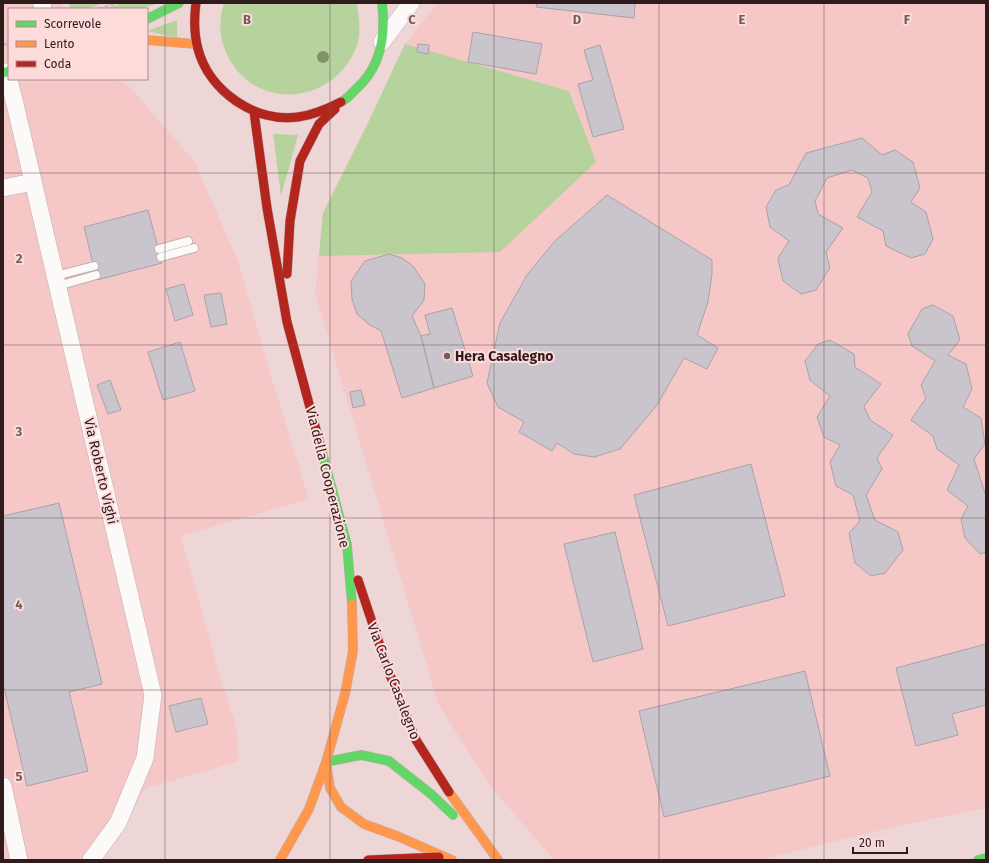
<svg xmlns="http://www.w3.org/2000/svg" width="989" height="863" viewBox="0 0 989 863" font-family="'Fira Sans',sans-serif">
<style>
.built{fill:#f5c7c7}
.green{fill:#b6d39d}
.building{fill:#cac5cd;stroke:#a8a2a8}
.lines{fill:none;stroke-linecap:round;stroke-linejoin:round}
.lane-casing{stroke:#c3aeae;stroke-width:10}
.street-casing{stroke:#c3aeae;stroke-width:18}
.fast-casing{stroke:#c3aeae;stroke-width:10}
.slow-casing{stroke:#c3aeae;stroke-width:10}
.jam-casing{stroke:#c3aeae;stroke-width:10}
.path{stroke:#c4bbbb;stroke-width:2.5;stroke-dasharray:4 2;stroke-linecap:butt}
.lane{stroke:#fcf9f9;stroke-width:8}
.street{stroke:#fcf9f9;stroke-width:17}
.fast{stroke:#63d668;stroke-width:9}
.slow{stroke:#ff974d;stroke-width:9}
.jam{stroke:#b3261e;stroke-width:9}
.tree{fill:#81926a}
.grid{fill:none;stroke:#725c5c;stroke-width:1;stroke-opacity:0.55}
.poi-dot{fill:#725c5c;stroke:#fedbdb;stroke-width:1.5}
.labels{text-anchor:middle;stroke-width:4;stroke-linejoin:round;paint-order:stroke}
.poi-label{font-size:14px;font-weight:bold;fill:#2f1b1b;stroke:#fedbdb;text-anchor:start}
.street-label{font-size:14px;fill:#2f1b1b;stroke:#fedbdb}
.grid-label{font-size:13px;text-anchor:middle;font-weight:bold;fill:#725c5c;stroke:#fedbdb;stroke-width:4;stroke-linejoin:round;paint-order:stroke}
</style>
<rect width="100%" height="100%" fill="#eed6d6"/>
<path class="built" d="M3,3h59l1,6h-54v70h108l12,7 65,75 44,100 34,118 37,120 -128,37 40,144 15,46 3,35 -94,28 -46,71h-96z
M437,3h549v805l-97,20 -130,32h-205l-61,-71 -54,-83 -124,-413 8,-80 43,-86 39,-83z"/>
<path class="green" d="M69,3h35l-18,6h-16z
M123,3h36l-18,6h-36z
M224,3h133c2,15 5,31 -1,45 -25,61 -110,63 -132,-1 -5,-14 -5,-29 0,-44z
M177,20v18l-30,-7z
M405,44l164,47 27,71 -96,90 -181,4 4,-43 43,-86z
M273,134l25,1 -17,61z"/>
<path class="building" d="M537,3h98l-1,15 -98,-11z
M473,32l69,12 -6,30 -68,-12z
M418,44l11,1 -1,9 -11,-2z
M600,45l24,84 -31,8 -15,-53 15,-4 -9,-30z
M862,138l20,17 13,-5 18,12 7,26 -9,14 15,10 7,27 -8,15 -14,4 -25,-12 -3,-15 -26,-14 15,-25 -4,-14 -16,-8 -25,8 -12,23 3,13 25,14 -17,24 4,16 -14,22 -15,4 -18,-13 -5,-23 11,-17 -19,-14 -4,-20 10,-17 13,-5 17,-32z
M607,195l105,65v14l-4,28 -11,33 21,13 -11,21 -23,-11 -27,47 -37,44 -26,8 -20,-3 -17,-11 -5,8 -33,-19 5,-10 -26,-15 -11,-24 13,-60 27,-48 27,-33z
M148,210l14,53 -65,17 -13,-53z
M389,254l13,4 11,8 12,18 -1,16 -12,16 9,20 13,52 -32,10 -21,-67 -11,-6 -13,-11 -5,-15 -1,-18 14,-20z
M184,284l9,31 -18,6 -9,-32z
M221,293l6,31 -16,3 -7,-32z
M933,305l20,11 7,24 -12,15 18,9 6,25 -9,18 18,11 4,26 -11,15 12,37v56l-6,2 -15,-16 -4,-19 7,-13 -21,-16 12,-25 -22,-16 -4,-13 -22,-16 15,-22 -5,-13 14,-24 -23,-15 -4,-12 14,-25z
M452,308l21,68 -39,12 -13,-52 9,-2 -5,-19z
M830,340l24,14 1,13 26,17 -17,22 6,14 23,15 -16,23 5,11 -16,26 9,25 23,12 5,18 -18,23 -14,3 -16,-13 -6,-30 11,-12 -7,-26 -17,-9 -6,-24 10,-17 -16,-8 -7,-20 13,-21 -20,-16 -5,-19 13,-17z
M180,342l15,49 -32,9 -15,-48z
M110,380l11,30 -13,4 -11,-29z
M361,390l4,15 -12,3 -3,-16z
M751,464l34,132 -117,30 -34,-131z
M59,503l43,181 -33,8 19,79 -61,15 -24,-103v-167z
M615,532l28,117 -50,13 -29,-118z
M986,644v61l-34,9 6,21 -42,11 -20,-78z
M805,671l25,105 -166,41 -25,-106z
M201,698l7,26 -32,8 -7,-26z"/>
<g class="lines">
<g class="lane-casing">
<path id="lane" d="M159,249l29,-8
M161,257l33,-9
M55,276l39,-10
M58,286l38,-11"/>
</g>
<g class="street-casing">
<path id="street" d="M42,3l1,6
M382,42l29,-39
M7,72l8,32 138,591 -8,63 -27,65 -27,37
M3,188l30,-6
M3,786l16,74"/>
</g>
<g class="fast-casing">
<path id="fast" d="M147,19l32,-16
M3,73l6,-2
M341,102c6,-3 10,-8 15,-13 25,-22 30,-54 26,-86
M322,452l25,93 5,59
M326,762l35,-7 28,6 42,33 22,21
M978,860l8,-2"/>
</g>
<g class="slow-casing">
<path id="slow" d="M147,40l49,4
M326,762l4,26 11,19 23,17 33,12 55,24
M449,792l49,68
M280,860l29,-51 17,-47 19,-68 8,-43 -1,-47"/>
</g>
<g class="jam-casing">
<path id="jam" d="M196,3c-2,15 -2,31 2,46 11,42 57,74 100,68 16,-2 29,-8 43,-15
M254,112l13,96 20,114 35,130
M287,274l3,-53 10,-60 19,-37 16,-15
M358,580l30,90 28,70 33,52
M368,860l71,-3"/>
</g>
<path class="path" d="M99,9l18,-6
M3,44l6,1"/>
<use href="#lane" class="lane"/>
<use href="#street" class="street"/>
<use href="#fast" class="fast"/>
<use href="#slow" class="slow"/>
<use href="#jam" class="jam"/>
</g>
<circle class="tree" cx="323" cy="57" r="6"/>
<path class="grid" d="M165,3v857M330,3v857M494,3v857M659,3v857M824,3v857M3,173h983M3,345h983M3,518h983M3,690h983"/>
<circle class="poi-dot" cx="447" cy="356" r="4"/>
<g class="labels">
<g class="poi-label">
<text x="455" y="361">Hera Casalegno</text>
</g>
<g class="street-label">
<text transform="translate(101 471) rotate(77)" y="5">Via Roberto Vighi</text>
<text transform="translate(328 477) rotate(76)" y="5">Via della Cooperazione</text>
<text transform="translate(394 681) rotate(69)" y="5">Via Carlo Casalegno</text>
</g>
</g>
<g class="grid-label">
<text x="247" y="24">B</text>
<text x="412" y="24">C</text>
<text x="577" y="24">D</text>
<text x="742" y="24">E</text>
<text x="907" y="24">F</text>
<text x="19" y="263">2</text>
<text x="19" y="436">3</text>
<text x="19" y="609">4</text>
<text x="19" y="781">5</text>
</g>
<rect width="989" height="863" fill="none" stroke="#2f1b1b" stroke-width="8"/>
<rect x="8" y="8" width="140" height="72" fill="#fedbdb" stroke="#ab8e8e"/>
<rect x="16" y="21" width="20" height="6" fill="#63d668" stroke="#ab8e8e"/>
<text x="44" y="28" font-size="12" fill="#2f1b1b">Scorrevole</text>
<rect x="16" y="41" width="20" height="6" fill="#ff974d" stroke="#ab8e8e"/>
<text x="44" y="48" font-size="12" fill="#2f1b1b">Lento</text>
<rect x="16" y="61" width="20" height="6" fill="#b3261e" stroke="#ab8e8e"/>
<text x="44" y="68" font-size="12" fill="#2f1b1b">Coda</text>
<path d="M853 847v6h54v-6" fill="none" stroke="#2f1b1b" stroke-width="2"/>
<text x="859" y="847" font-size="12" fill="#2f1b1b" stroke="#fedbdb" stroke-width="3" paint-order="stroke">20 m</text>
</svg>
